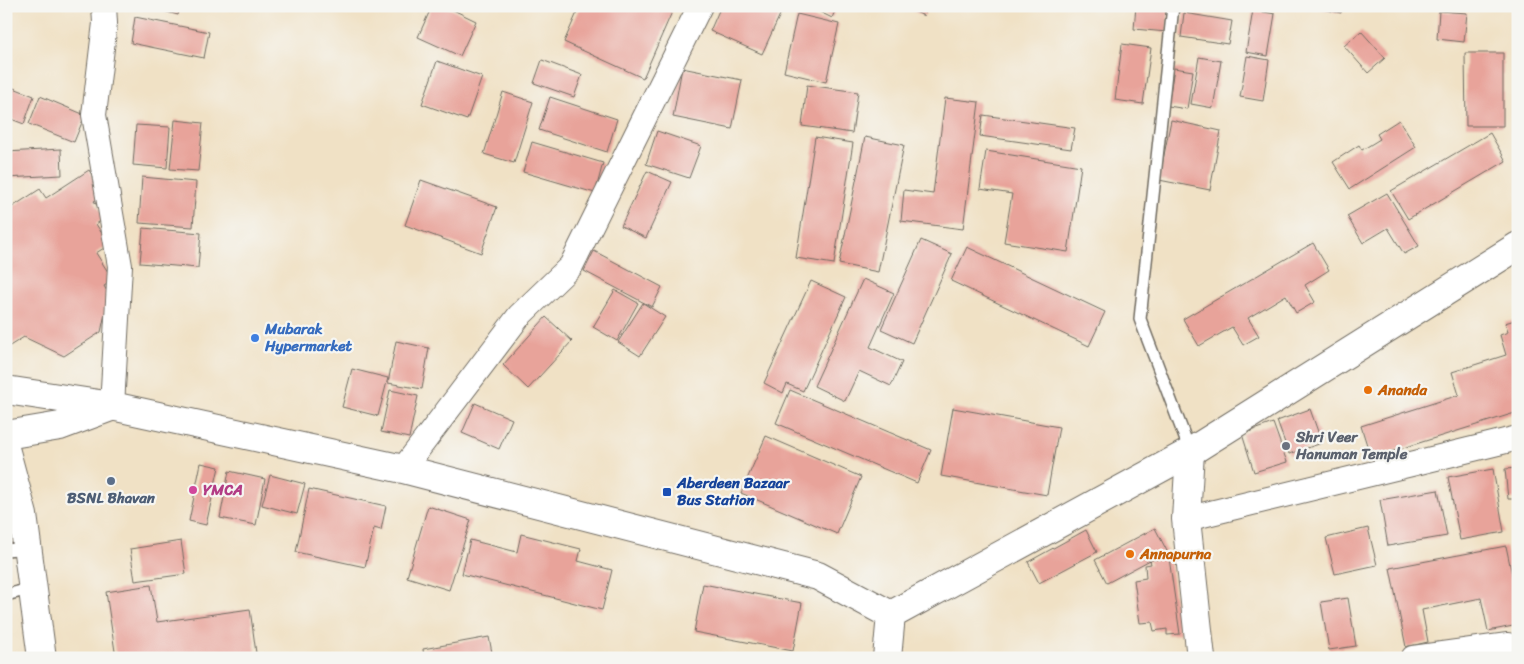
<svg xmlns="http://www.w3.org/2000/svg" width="1524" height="664" viewBox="0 0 1524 664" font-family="Sriracha,sans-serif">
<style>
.building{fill:#e8a39a}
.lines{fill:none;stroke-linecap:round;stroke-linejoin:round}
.lane-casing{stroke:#706b61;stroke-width:14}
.street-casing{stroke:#706b61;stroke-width:26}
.secondary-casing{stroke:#706b61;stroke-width:30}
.primary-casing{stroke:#706b61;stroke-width:30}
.lane{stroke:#fff;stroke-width:11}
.street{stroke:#fff;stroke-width:24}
.secondary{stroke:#fff;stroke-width:28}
.primary{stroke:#fff;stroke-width:28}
.shop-dot{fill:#3f7fe0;stroke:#f6f6f2;stroke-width:2}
.food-dot{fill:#e8710a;stroke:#f6f6f2;stroke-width:2}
.worship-dot{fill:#6b7280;stroke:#f6f6f2;stroke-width:2}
.service-dot{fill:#5c6f8a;stroke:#f6f6f2;stroke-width:2}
.hotel-dot{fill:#d1479c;stroke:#f6f6f2;stroke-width:2}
.transit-dot{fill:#1a4fb4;stroke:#f6f6f2;stroke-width:2}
.labels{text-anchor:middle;stroke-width:4.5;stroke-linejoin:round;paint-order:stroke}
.shop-label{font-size:15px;font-weight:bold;fill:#366cbe;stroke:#f6f6f2;text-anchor:start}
.food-label{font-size:15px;font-weight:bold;fill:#c56008;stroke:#f6f6f2;text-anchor:start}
.worship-label{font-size:15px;font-weight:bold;fill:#5b616d;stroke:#f6f6f2;text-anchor:start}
.transit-label{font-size:15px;font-weight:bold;fill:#164399;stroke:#f6f6f2;text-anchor:start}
.hotel-label{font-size:15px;font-weight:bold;fill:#b23c85;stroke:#f6f6f2;text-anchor:start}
.service-label{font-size:15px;font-weight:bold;fill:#4e5e75;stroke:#f6f6f2}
</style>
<rect width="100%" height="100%" fill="#f6f6f2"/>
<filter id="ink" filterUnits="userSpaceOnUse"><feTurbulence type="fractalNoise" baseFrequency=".02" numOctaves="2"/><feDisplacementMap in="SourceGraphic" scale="10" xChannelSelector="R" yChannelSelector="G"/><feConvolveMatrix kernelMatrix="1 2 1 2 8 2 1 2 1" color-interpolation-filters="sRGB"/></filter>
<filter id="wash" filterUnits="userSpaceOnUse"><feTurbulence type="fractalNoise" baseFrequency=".0096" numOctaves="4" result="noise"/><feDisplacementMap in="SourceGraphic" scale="20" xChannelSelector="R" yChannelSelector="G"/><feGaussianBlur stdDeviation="1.12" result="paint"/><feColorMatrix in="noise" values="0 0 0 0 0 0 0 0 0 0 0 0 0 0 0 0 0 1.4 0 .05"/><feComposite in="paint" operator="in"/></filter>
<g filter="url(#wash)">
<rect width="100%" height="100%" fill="#f0e1c5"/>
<g id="blocks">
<path class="building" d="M146,6h34l-2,9z
M432,6h13l31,15 -16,35 -42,-19z
M580,6h81l11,6 -29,66 -79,-36z
M721,6h63l-22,48 -52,-23z
M808,6h29l-5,12z
M903,6h25l-4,10z
M1136,6h33l-2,26 -33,-3z
M1309,6h33l-1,7z
M1253,10l22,4 -7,42 -22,-4z
M1439,11l28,2 -3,29 -27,-3z
M1184,13l48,8 -4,23 -47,-7z
M797,14l42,10 -13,58 -42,-10z
M135,17l74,15 -5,26 -73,-15z
M1361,31l24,27 -17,15 -24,-27z
M1122,44l29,4 -8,56 -28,-4z
M1465,53h38v73h-37z
M1247,56l22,4 -6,41 -23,-4z
M1199,57l22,4 -8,47 -22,-4z
M542,60l40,15 -8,22 -40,-14z
M437,61l45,16 -15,43 -45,-16z
M682,68l60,12 -10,49 -59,-12z
M1174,68l19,3 -6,38 -19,-3z
M6,85l28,11 -10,28 -18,-7z
M807,85l51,7 -6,41 -50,-7z
M503,92l30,10 -19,61 -30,-9z
M40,96l45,19 -11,27 -45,-18z
M550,97l67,22 -10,33 -68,-22z
M945,98l34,4 -16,127 -62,-8 3,-31 29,4z
M983,115l92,13 -4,21 -91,-13z
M175,120l28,3 -5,48 -28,-2z
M1171,120l50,11 -11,59 -51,-10z
M1399,120l17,27 -66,42 -17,-27 26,-17 3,5 18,-11 -3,-5z
M136,125l34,2 -3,41 -34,-3z
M657,131l44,15 -12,32 -43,-14z
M1490,133l16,28 -98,58 -17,-28z
M815,137l38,6 -19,121 -38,-6z
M865,137l39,8 -26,127 -39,-8z
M532,142l71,21 -8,30 -72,-21z
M61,149l1,26 -56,3v-26z
M986,151l95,15 -13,86 -64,-10 8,-48 -32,-5z
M89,170l15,25 -10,6 11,17 -9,6 13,21 -13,8 17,27 -9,6 5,9 -8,37 -37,24 -40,-19 -16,10 -2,-3v-133l34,-22 6,9z
M647,171l25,11 -26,56 -25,-12z
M142,177l54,5 -3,45 -54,-4z
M421,180l76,27 -16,46 -76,-28z
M1387,193l32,53 -15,8 -16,-26 -25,15 -16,-27z
M143,228l58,5 -3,35 -58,-5z
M921,240l31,14 -40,89 -31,-14z
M1313,243l16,27 -24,15 10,17 -19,11 -10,-18 -38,23 11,18 -16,9 -11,-18 -33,19 -16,-27z
M967,247l138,65 -16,34 -138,-65z
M594,251l68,36 -10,20 -68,-36z
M863,279l31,14 -24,54 32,15 -11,24 -32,-15 -14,30 -31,-15z
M811,281l35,16 -43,94 -16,-7 -4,9 -19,-10z
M615,290l23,13 -21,38 -24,-14z
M643,303l22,14 -25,39 -22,-14z
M546,317l26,24 -44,48 -25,-24z
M1518,319v93l-147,46 -10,-32 98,-31 -7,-23 54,-17 -6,-20 8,-3 -3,-9z
M396,341l33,7 -7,41 -34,-6z
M352,369l36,9 -10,38 -36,-9z
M390,390l28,6 -9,42 -28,-6z
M790,390l141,60 -14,33 -141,-60z
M475,403l37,16 -13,30 -37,-16z
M953,408l106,19 -12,68 -106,-19z
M1310,409l12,34 -33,11 -12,-33z
M1273,423l14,39 -33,10 -12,-38z
M766,436l95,41 -24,57 -96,-41z
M201,463l18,4 -13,58 -17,-4z
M1518,468v31h-10l-3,-30z
M1493,469l11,63 -44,8 -12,-63z
M229,471l36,8 -9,46 -36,-7z
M270,475l35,9 -8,30 -35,-9z
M309,489l77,17 -5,24 -7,-2 -9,39 -69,-15z
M1438,490l9,46 -59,10 -8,-46z
M428,506l43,14 -22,70 -42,-13z
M1155,528l12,23 -60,32 -12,-23z
M1368,528l9,37 -42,9 -9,-36z
M1086,530l11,22 -58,31 -11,-21z
M521,534l60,15 -3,12 34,9 -10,40 -140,-36 8,-34 47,12z
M181,541l5,33 -51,7 -5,-32z
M1506,546l12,57v22l-30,6 -7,-33 -59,12 6,32 -22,5 -16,-79z
M1169,558l11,76 -13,1v-6l-13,2 -2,-9 -12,1 -6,-43 12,-2 -1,-13 6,-1 -1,-4z
M703,584l99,19 -9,48 -99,-19z
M151,585l6,37 93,-13 6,44 -32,5h-108l-10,-66z
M1348,598l8,48 -27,4 -8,-48z
M489,637l4,21h-69l-1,-9z"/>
</g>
</g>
<g filter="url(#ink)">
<use href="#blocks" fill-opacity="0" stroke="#706b61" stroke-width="1"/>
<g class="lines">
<g class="lane-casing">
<path id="lane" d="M1173,6l-33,313 50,132
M6,550l22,-2
M6,595l27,-7"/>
</g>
<g class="street-casing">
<path id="street" d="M104,6l1,17 -11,92 26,151 -8,140
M403,469l116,-153 52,-50 129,-260
M1186,519l332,-81
M1413,658l95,-13"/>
</g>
<g class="secondary-casing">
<path id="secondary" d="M6,452l17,63 19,143
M1190,452l-4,67 15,139"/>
</g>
<g class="primary-casing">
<path id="primary" d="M6,390l106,16 291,63 415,107 73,39 299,-163 328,-206
M6,435l54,-9 51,-19
M887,658l4,-43"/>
</g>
<use href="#lane" class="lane"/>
<use href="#street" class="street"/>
<use href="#secondary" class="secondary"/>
<use href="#primary" class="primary"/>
</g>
</g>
<circle class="shop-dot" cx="255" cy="338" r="5"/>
<g class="food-dot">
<circle cx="1368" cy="390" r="5"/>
<circle cx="1130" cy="554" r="5"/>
</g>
<circle class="worship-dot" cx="1286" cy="446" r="5"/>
<circle class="service-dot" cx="111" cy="481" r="5"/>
<circle class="hotel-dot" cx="193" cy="490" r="5"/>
<rect class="transit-dot" x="662" y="487" width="10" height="10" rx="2.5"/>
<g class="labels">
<g class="shop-label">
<text x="265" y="334">Mubarak<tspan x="265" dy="17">Hypermarket</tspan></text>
</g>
<g class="food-label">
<text x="1378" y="395">Ananda</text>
<text x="1140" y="559">Annapurna</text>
</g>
<g class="worship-label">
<text x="1296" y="442">Shri Veer<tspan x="1296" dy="17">Hanuman Temple</tspan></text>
</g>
<g class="transit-label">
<text x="677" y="488">Aberdeen Bazaar<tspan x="677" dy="17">Bus Station</tspan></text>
</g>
<g class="hotel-label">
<text x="203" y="495">YMCA</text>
</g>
<g class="service-label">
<text x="111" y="503">BSNL Bhavan</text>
</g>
</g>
<rect width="1524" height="664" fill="none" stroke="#f6f6f2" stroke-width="25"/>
</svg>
